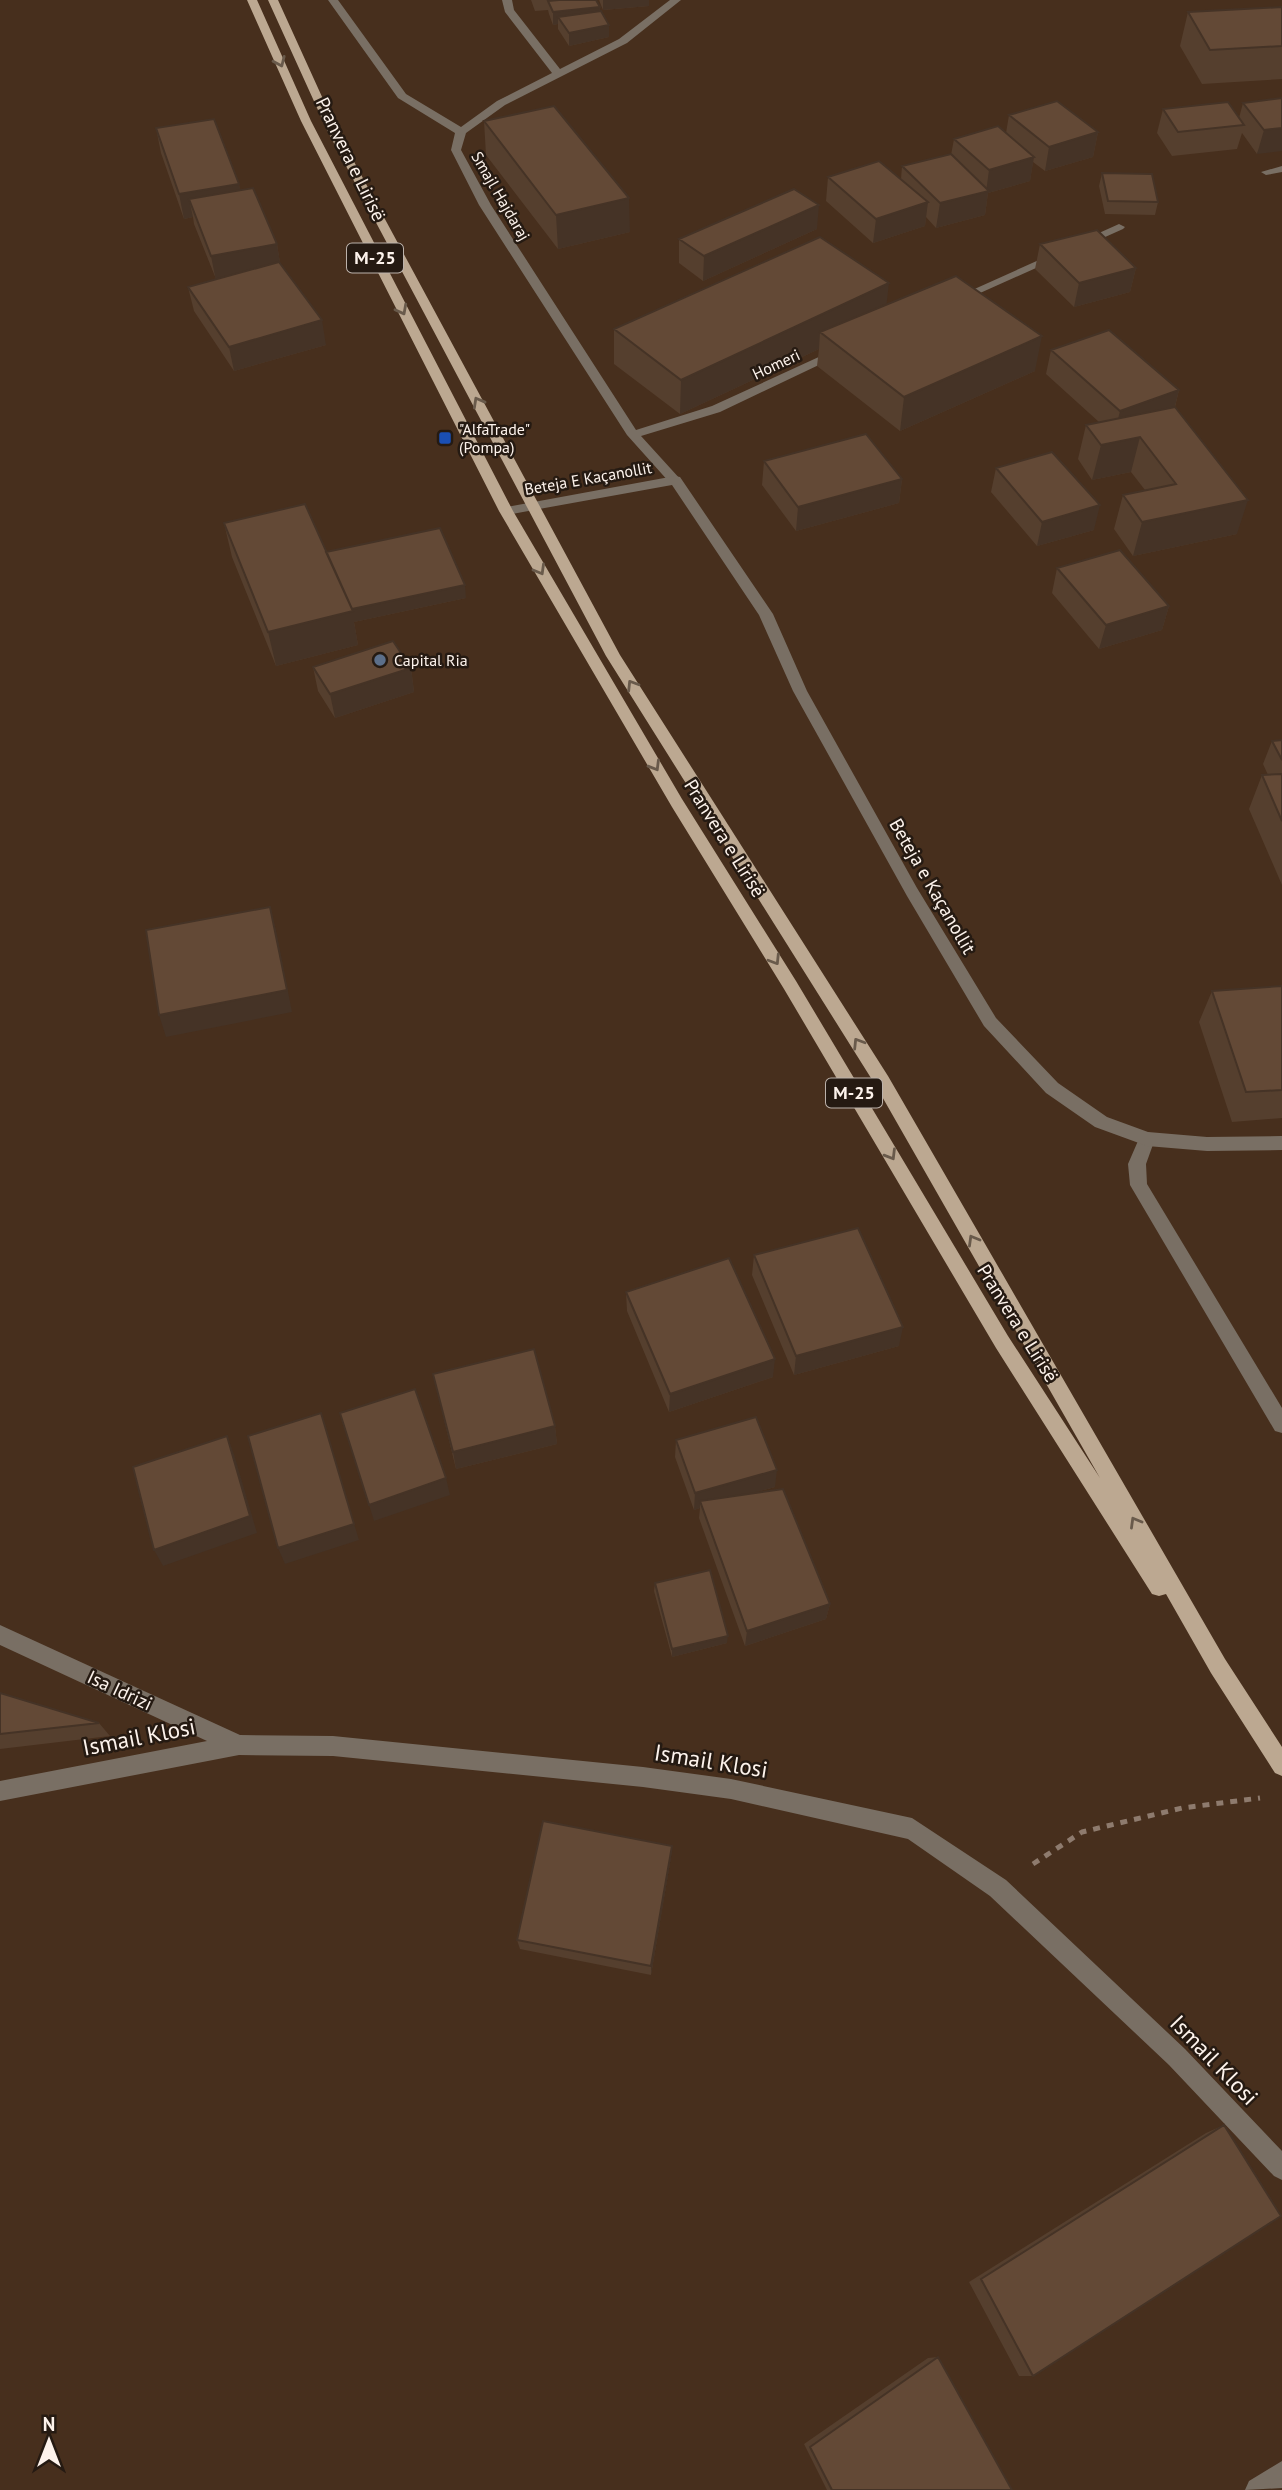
<svg xmlns="http://www.w3.org/2000/svg" width="1282" height="2490" viewBox="0 0 1282 2490" font-family="'PT Sans',sans-serif">
<style>
.lines{fill:none;stroke-linecap:round;stroke-linejoin:round}
.path{stroke:#8e7b6e;stroke-width:5;stroke-dasharray:7 7;stroke-linecap:butt}
.minor{fill:#796f64;fill-rule:evenodd}
.tertiary{fill:#796f64;fill-rule:evenodd}
.primary{fill:#bca891;fill-rule:evenodd}
.wall{fill:#553f2e}
.shaded-wall{fill:#453326}
.building{fill:#634936;stroke:#453326;stroke-width:2}
.oneway{stroke:#695a4b}
.transit-dot{fill:#1a4fb4;stroke:#251a12;stroke-width:2.5}
.service-dot{fill:#5c6f8a;stroke:#251a12;stroke-width:2.5}
.labels{text-anchor:middle;stroke-width:5;stroke-linejoin:round;paint-order:stroke}
.far-street-label{font-size:16px;fill:#fdf3ec;stroke:#251a12}
.far-poi-label{font-size:16px;fill:#fdf3ec;stroke:#251a12;text-anchor:start}
.shield{fill:#251a12;stroke:#bcb2ab;stroke-width:2}
.shield-label{font-size:18px;font-weight:bold;fill:#fdf3ec}
.street-label{font-size:19px;fill:#fdf3ec;stroke:#251a12}
.near-street-label{font-size:23px;fill:#fdf3ec;stroke:#251a12}
</style>
<rect width="100%" height="100%" fill="#472f1d"/>
<g class="lines">
<path class="path" d="M1033,1864l49,-32 100,-24 78,-10"/>
<path class="minor" d="M328,0h10l68,94 55,33 36,-26 55,-28 -47,-61 -3,-12h10l2,10 46,59 59,-30 51,-39h11l-54,43 -122,62 -39,28 -5,17 30,55 145,225 76,-24 122,-56 10,3 -124,59 -79,24 40,44 -1,3h-10l-43,-48 -148,-230 -28,-55 4,-17 -57,-35z
M1282,166v6l-16,3 -5,-3z
M1119,224l6,3 -2,2 -163,73 -10,-2z
M1147,1132l6,2 2,5 -9,25 1,20 135,224v25l-7,-2 -145,-246 -2,-21 13,-30z
M0,1625l240,110 93,1 310,31 88,12 181,39 94,62 179,169 97,102v29l-8,-4 -105,-111 -179,-169 -82,-57 -177,-40 -88,-12 -310,-31 -94,-1 -239,46v-20l207,-40 -207,-96z
M1282,2461v27l-37,2 4,-9z"/>
<path class="tertiary" d="M675,476l5,1 93,137 34,77 110,197 79,130 62,65 49,34 41,15 59,5 75,-1v14l-75,1 -60,-5 -52,-19 -49,-34 -62,-67 -77,-130 -114,-205 -34,-76 -87,-130 -166,30 -7,-4 7,-4z"/>
<path class="primary" d="M247,0h10l54,121 202,390 169,288 114,182 212,355 92,142 -224,-392 -270,-430 -278,-524 -60,-132h10l60,132 282,523 268,421 337,583 57,88v29l-7,-3 -64,-100 -45,-79 -7,2 -7,-2 -156,-246 -212,-359 -112,-182 -173,-296 -198,-390z"/>
</g>
<path class="wall" d="M531,0h65l13,37 -40,9 -11,-17v-5l-5,1 -4,-11 -1,-4 -13,1z
M599,0h50v6l-46,4z
M1282,7v72l-80,5 -22,-38 8,-34z
M1282,98l-25,56 -15,-21 -5,16 -65,7 -15,-23 6,-24 76,9 4,-15z
M1009,115l89,17 -5,25 -48,14 -12,-9 -3,19 -42,12 -3,22 -49,13 -10,-11 -1,9 -52,17 -47,-42 2,-24 73,2 1,-13 49,-11 3,-16 52,-6z
M484,121l146,111 -72,17 -72,-94z
M156,128l83,56 1,7 37,53 3,19 46,82 -92,26 -40,-60 -6,-24 28,-8 -22,-55 -1,-7 -9,2 -23,-66z
M1102,173l56,29 -3,13 -50,-1 -6,-28z
M817,229l-114,52 -24,-18v-24z
M1040,244l96,24 -6,24 -56,15 -39,-38z
M887,304l148,67 -135,60 -83,-65 2,-17 -139,65 -66,-50v-35z
M1051,350l128,40 -4,17 62,127 -104,22 -19,-27 9,-34 22,-5 -14,-18 -39,8 -14,-21 8,-34 13,-3 -53,-48z
M764,461l138,18 -3,24 -103,28 -34,-46z
M996,468l98,62 -57,16 -46,-54z
M224,523l102,29 140,46 -112,24 4,23 -82,21 -44,-109z
M1057,568l112,38 -7,24 -63,19 -47,-56z
M313,667l98,1 3,24 -79,26 -17,-27z
M1282,740v145l-33,-76 13,-34h6l-5,-11 9,-23z
M1282,986v132l-50,4 -33,-100 13,-31z
M754,1255l145,91 -105,29 -42,-100z
M626,1292l147,85 -104,35 -42,-101z
M433,1374l122,52 2,18 -101,25z
M676,1440l99,47 -23,6 78,111 -4,15 -81,27 -46,-128 1,-10 -6,2 -19,-53z
M655,1583l72,60 -55,14 -18,-66z
M0,1693l99,30 11,13 -110,13z
M672,1846l-1,11 -20,118 -131,-26 -3,-9z
M1224,2125l-191,251h-14l-50,-94 237,-149z
M938,2357l74,133h-185l-23,-46 124,-86z"/>
<path class="shaded-wall" d="M603,0h46v6l-46,4z
M600,7v12l-42,-2v7l-5,1v-13z
M609,25v12l-40,9v-13z
M1282,128v23l-25,3 7,-24z
M1098,132l-5,25 -48,14 4,-24z
M1034,157l-4,24 -42,12 -3,22 -49,13 4,-25 46,-11 3,-22z
M239,184l5,24 -55,-9 4,18 -9,2 -5,-25z
M629,198l1,34 -72,17 -2,-34z
M928,202l-3,24 -52,17 3,-24z
M819,205l-2,24 -114,52 1,-25z
M277,244l4,25 -65,12 -5,-25z
M1136,268l-6,24 -56,15 5,-24z
M889,283l-4,35 -65,14 -1,17 -139,65 1,-34z
M322,320l4,25 -92,26 -5,-24z
M1042,336l-7,35 -135,60 4,-34z
M1179,390l-6,24 -59,21 6,-24z
M1140,437l-9,35 -39,8 9,-35z
M902,479l-3,24 -103,28 2,-24z
M1248,500l-11,34 -104,22 9,-34z
M1100,505l-6,25 -57,16 5,-24z
M465,585l1,13 -112,24 4,23 -82,21 -8,-34 80,-22z
M1169,606l-7,24 -63,19 7,-24z
M411,668l3,24 -79,26 -5,-24z
M270,907l6,23 16,82 -126,25 -7,-22z
M903,1327l-4,19 -105,29 2,-19z
M775,1359l-2,18 -104,35 1,-18z
M321,1413l38,127 -74,24 -7,-16z
M555,1426l2,18 -101,25 -3,-17z
M227,1436l7,18 23,79 -94,33 -9,-16z
M777,1470l-2,17 -72,20 -3,-6v7l-6,2 1,-17z
M446,1478l4,17 -76,26 -5,-16z
M830,1604l-4,15 -81,27 2,-15z
M728,1636l-1,7 -55,14v-8z
M672,1846l-1,11 -20,118v-9z"/>
<path class="building" d="M559,0h37l4,7 -47,5 -5,-11z
M1282,7v39l-72,4 -22,-38z
M601,11l8,14 -40,8 -11,-16z
M1282,98v30l-18,2 -21,-27z
M1057,101l41,31 -49,15 -40,-32z
M1228,102l16,23 -66,7 -15,-23z
M554,106l75,92 -73,17 -72,-94z
M214,119l25,65 -60,10 -23,-66z
M998,126l36,31 -45,13 -35,-31z
M951,154l38,37 -49,12 -38,-37z
M879,161l49,41 -52,17 -48,-42z
M1102,173l50,1 6,28 -50,-1z
M253,188l24,56 -66,12 -22,-57z
M794,189l25,16 -115,51 -25,-17z
M1097,230l39,38 -57,15 -39,-39z
M820,237l69,46 -208,97 -67,-51z
M279,262l43,58 -93,27 -41,-60z
M956,276l86,60 -138,61 -84,-65z
M1109,330l70,60 -59,21 -69,-61z
M1175,407l73,93 -106,22 -19,-27 53,-11 -36,-47 -39,8 -15,-20z
M866,434l36,45 -104,28 -34,-46z
M1052,452l48,53 -58,17 -46,-54z
M305,504l48,107 -85,21 -44,-109z
M440,528l25,57 -113,24 -26,-57z
M1120,550l49,56 -63,19 -49,-57z
M393,641l18,27 -81,26 -17,-27z
M1282,740v20l-10,-19z
M1282,774v47l-20,-46z
M270,907l17,83 -128,25 -13,-85z
M1282,986v104l-36,2 -34,-101z
M858,1228l45,99 -107,29 -42,-101z
M729,1258l46,101 -105,35 -44,-102z
M534,1349l21,77 -102,26 -20,-78z
M415,1389l31,89 -77,27 -29,-92z
M321,1413l33,111 -76,24 -30,-112z
M756,1417l21,53 -82,23 -19,-53z
M227,1436l23,80 -96,34 -21,-83z
M783,1489l47,115 -83,27 -47,-130z
M710,1570l18,66 -56,13 -17,-66z
M0,1693l99,30 -99,11z
M543,1821l129,25 -21,120 -134,-26z
M1224,2125l57,91 -248,160 -52,-97z
M938,2357l74,133h-180l-22,-43z"/>
<defs><path id="oneway-chevron" d="M-2-3.5L2.5 0L-2 3.5" fill="none" stroke-width="1.6" stroke-linecap="round" stroke-linejoin="round" transform="scale(1.75)"/></defs>
<g class="oneway">
<use href="#oneway-chevron" transform="translate(280 62) rotate(66)"/>
<use href="#oneway-chevron" transform="translate(402 310) rotate(62)"/>
<use href="#oneway-chevron" transform="translate(478 402) rotate(-119)"/>
<use href="#oneway-chevron" transform="translate(540 570) rotate(60)"/>
<use href="#oneway-chevron" transform="translate(632 685) rotate(-122)"/>
<use href="#oneway-chevron" transform="translate(655 766) rotate(59)"/>
<use href="#oneway-chevron" transform="translate(775 960) rotate(58)"/>
<use href="#oneway-chevron" transform="translate(858 1043) rotate(-122)"/>
<use href="#oneway-chevron" transform="translate(891 1155) rotate(59)"/>
<use href="#oneway-chevron" transform="translate(973 1240) rotate(-120)"/>
<use href="#oneway-chevron" transform="translate(1135 1522) rotate(-120)"/>
</g>
<rect class="transit-dot" x="438" y="431" width="14" height="14" rx="3.5"/>
<circle class="service-dot" cx="380" cy="660" r="7"/>
<g class="labels">
<g class="far-street-label">
<text transform="translate(501 196) rotate(60)" y="6">Smajl Hajdaraj</text>
<text transform="translate(776 364) rotate(-25)" y="6">Homeri</text>
<text transform="translate(588 478) rotate(-10)" y="6">Beteja E Kaçanollit</text>
</g>
<g class="far-poi-label">
<text x="459" y="435">"AlfaTrade"<tspan x="459" dy="18">(Pompa)</tspan></text>
<text x="394" y="666">Capital Ria</text>
</g>
<g class="shield">
<rect x="347" y="243.5" width="56" height="29" rx="5"/>
<rect x="826" y="1078.5" width="56" height="29" rx="5"/>
</g>
<g class="shield-label">
<text x="375" y="264">M-25</text>
<text x="854" y="1099">M-25</text>
</g>
<g class="street-label">
<text transform="translate(351 159) rotate(64)" y="7">Pranvera e Lirisë</text>
<text transform="translate(725 838) rotate(58)" y="7">Pranvera e Lirisë</text>
<text transform="translate(933 886) rotate(60)" y="7">Beteja e Kaçanollit</text>
<text transform="translate(1018 1323) rotate(58)" y="7">Pranvera e Lirisë</text>
<text transform="translate(120 1690) rotate(25)" y="7">Isa Idrizi</text>
</g>
<g class="near-street-label">
<text transform="translate(139 1737) rotate(-11)" y="8">Ismail Klosi</text>
<text transform="translate(711 1761) rotate(9)" y="8">Ismail Klosi</text>
<text transform="translate(1214 2060) rotate(46)" y="8">Ismail Klosi</text>
</g>
</g>
<g transform="translate(49 2441)" stroke="#251a12" stroke-width="5" paint-order="stroke">
<path d="M0-5L12 26L0 18L-12 26Z" fill="#fdf3ec"/>
<text y="-10" font-size="19" font-weight="bold" text-anchor="middle" fill="#fdf3ec">N</text>
</g>
</svg>
